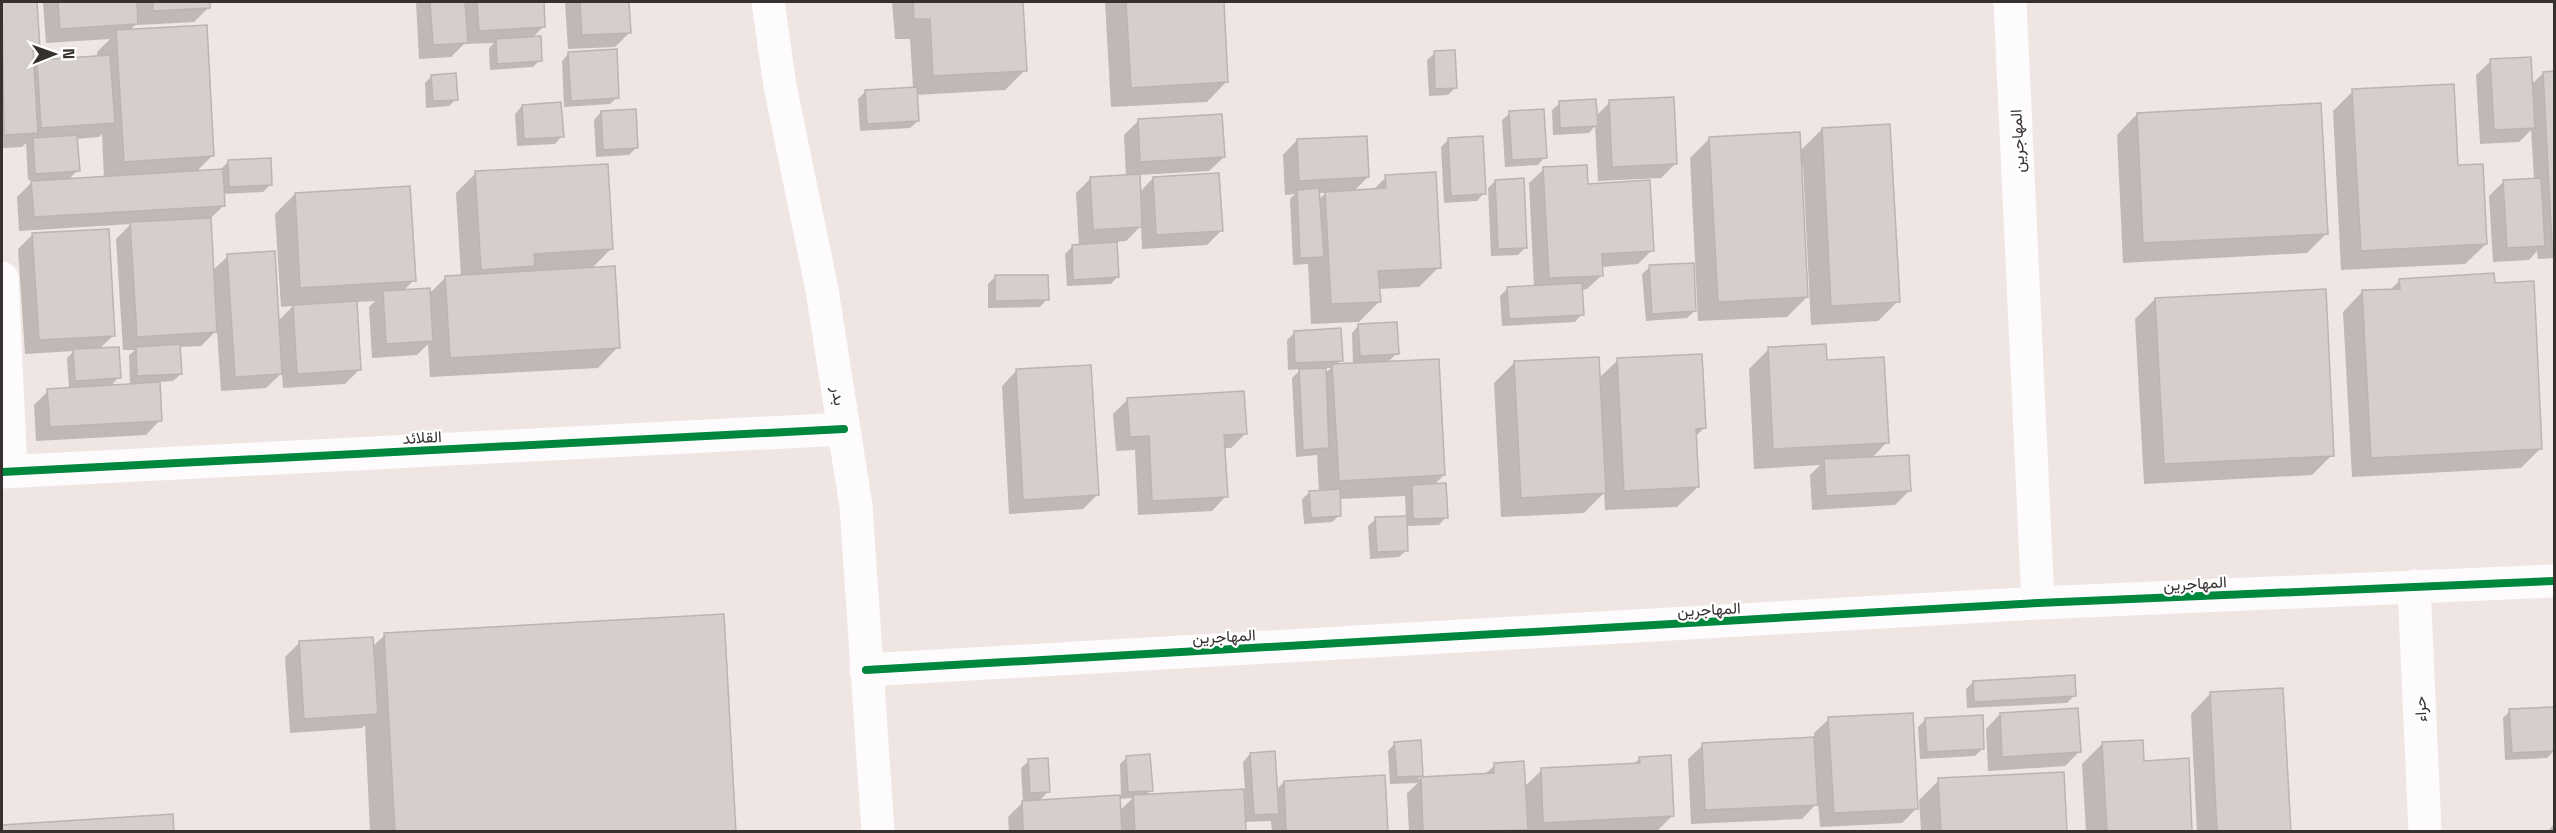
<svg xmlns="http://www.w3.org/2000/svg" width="2556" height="833" viewBox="0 0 2556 833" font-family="'Space Grotesk',Vazirmatn,sans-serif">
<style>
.shadow{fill:#0003;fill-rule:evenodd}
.building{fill:#d5cecb;stroke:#bbb4b2;stroke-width:1.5}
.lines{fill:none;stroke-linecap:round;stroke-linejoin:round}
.minor{stroke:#fdfbfb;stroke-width:33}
.cycleway-casing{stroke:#fff;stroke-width:11}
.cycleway{stroke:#00873e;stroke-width:8}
.labels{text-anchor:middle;stroke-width:4.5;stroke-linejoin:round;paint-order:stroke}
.street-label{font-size:16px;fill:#36302e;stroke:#fff}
</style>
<rect width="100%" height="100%" fill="#efe6e3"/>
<path class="shadow" d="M2,2h34l2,46 -6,7 1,12 5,-5 59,-4v-6l13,-13 -64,4 -3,-41h165l1,5 -15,15 -55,3v-4l-10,10 84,124 -17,17 25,-3 7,-7 42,23 -7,7 -40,2 1,11 -15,15 3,51 16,-15 49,66 16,-16 -12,1 -6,-93 20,-20 119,86 -11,11 26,3 17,-17 15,-1 -5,-83 20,-20 136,75 -21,21 27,78 -20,21 -168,9 -2,-33 -11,11 -45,3 -3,-51 6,-6 -20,1 4,68 -14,14 -62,4 -1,-15 -16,15 -45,3 -4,-61 -16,16 -22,1 2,27 -8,7 -15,1 2,38 -14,15 -110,6 -2,-36 14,-14 21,-2 -2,-31 7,-7 -49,3 -7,-105 15,-15 81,101 -15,14 20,28 -9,10 20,-1 -1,-31 6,-5h-12l-7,-111 15,-15 -112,7 -2,-34 17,-17h-6l-2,-37 -4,4 -20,1zM102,134l2,44 -36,2 10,-10 -2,-31 23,-2z
M416,2h126l2,24 -12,12 8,22 -7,7 -43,3 -1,-22 5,-5 -30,1 -13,13 -32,2z
M565,2h63l2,30 -15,15 -47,2z
M892,2h130l3,68 -20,20 -89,5 2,26 -8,7 -50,3 -2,-32 8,-8 47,-3 -3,-49h-15z
M1105,2h117l5,79 -20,21 -96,5z
M569,53l49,44 -8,7 -46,3 -2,-46z
M1435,53l21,34 -8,8 -19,1 -2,-36z
M2491,61l40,24 12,-12h11v185l-16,1 -1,-8 -8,9 -36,2 -4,-66 15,-15 30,-2 -3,-49 -12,12 -39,2 -4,-69z
M432,76l24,23 -7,7 -23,2 -1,-25z
M2353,91l103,75 30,78 -21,20 -124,6 -8,-159z
M1610,102l66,61 -15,15 -63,3 -3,-55 -6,7 -36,2 -1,-25 8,-7 36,13z
M522,106l40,30 -7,8 -38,2 -2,-32z
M601,112l35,36 -7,7 -33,2 -2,-37z
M1510,113l35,44 -7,8 -33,2 -3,-47z
M2137,114l190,119 -20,20 -184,10 -6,-128z
M1138,121l86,36 -15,14 -71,4 1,18 14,-15 69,52 -15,15 -65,4 -1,-23 -15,15 -10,1 2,34 -7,8 -44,2 -2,-32 8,-8h6l-3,-53 14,-14 36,-2 -2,-42z
M1822,129l76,172 -20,20 -67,4 -8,-159h-3l7,131 -20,20 -89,4 -8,-163 20,-20 89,14z
M1449,139l35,54 -7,8 -33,2 -3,-56z
M1297,140l71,37 -15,15 19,-1 14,-14 53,90 -20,20 -41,2 1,13 -20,20 -48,2 -3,-60 -15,1 -3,-66 5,-5 -10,1 -2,-40zM1318,193h8l-8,7z
M1544,169l43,16 65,65 -14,14 -37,3 1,8 -15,14 -6,1 1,24 -7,8 -73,4 -2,-30 7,-7 27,-2 -5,-104z
M1495,181l31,66 -8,8 -27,1 -3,-68z
M1650,267l45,44 -8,7 -41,3 -4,-47z
M995,277l52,22 -7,8 -52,1v-24z
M2400,280l93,4 48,164 -20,20 -169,9 -9,-165 20,-21 27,-1z
M2155,299l177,156 -20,20 -168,9 -9,-165z
M1359,325l38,28 -10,10 57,112 -11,11 13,31 -7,8 -33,1 1,24 -8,7 -29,2 -2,-33 8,-7 30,-2 -1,-21 -66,3 1,16 -8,7 -28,2 -2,-25 8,-7 9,-1 -2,-36 -21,2 -4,-79 9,-9 -13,1 -1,-30 7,-7 47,27 -5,5 17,-1 -1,-31zM1324,368h7l-7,6z
M1769,349l57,13 61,80 -15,16 37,33 -14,14 -83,5 -2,-35 10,-10 -66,4 -5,-100z
M1618,360l86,68 -9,9 3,50 -21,20 -72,3 -1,-17 -20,20 -83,4 -7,-134 20,-20 84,16z
M1016,371l82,123 -15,15 -74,5 -7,-128z
M1128,399l118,34 -15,15h-7l2,48 -14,15 -74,4 -3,-65 -19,1 -3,-37z
M385,635l350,197h-365l-5,-107 -3,3 -72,5 -5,-76 15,-15 72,5z
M1973,682l101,14 -7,7 -100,5 -1,-19z
M2211,693l78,139h-92l-6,-118z
M2552,709l2,42 -7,7 -42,2 -2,-42 7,-7z
M2000,714l79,38 -14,14 -77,5 -2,-42z
M1829,719l87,90 -14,14 -82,4 -2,-25 -16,17 -111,5 -3,-65 15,-14 111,-6v-6z
M1925,720l57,29 -7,7 -55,3 -2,-32z
M1395,743l27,32 -4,4 66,-4 11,-10 29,22 18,-17 91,-5 7,-7 33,57 -15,15 -129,2v-5l-5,5h-115l-2,-39 11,-10 -28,1 -2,-33z
M2102,744l41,18 48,70h-105l-4,-68z
M1250,754l26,36 8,-8 103,50h-115l-1,-11 -27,1v10h-235l-1,-15 15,-15 -2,-34 8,-7 20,30 -10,10 82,-5 -1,-32 7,-7 24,33 -6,6 100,-6 -2,-28zM1133,798l-14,13v-12z
M1939,780l126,52h-157l13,-1 -2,-31z
M2554,824v8h-7z"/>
<path class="building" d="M2,2h35l3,47h-7l5,84 -34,2z
M58,2h79l1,22 -78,5z
M153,2h57v6l-57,3z
M430,2h35l3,41 -35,2z
M477,2h67l1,25 -66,4z
M580,2h49l2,31 -49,2z
M913,2h110l4,69 -94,5 -3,-57h-16z
M1126,2h98l4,80 -97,6z
M207,25l7,131 -90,6 -8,-132z
M541,36l1,25 -45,3 -1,-25z
M617,49l2,49 -48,3 -3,-49z
M1455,50l2,38 -22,1 -1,-38z
M110,55l5,68 -74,5 -4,-68z
M2531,57l4,71 -41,2 -4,-71z
M2554,71v174h-2l-9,-173z
M456,73l2,27 -25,1 -2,-26z
M2454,84l4,81 25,-1 4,80 -126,7 -9,-162z
M917,87l2,34 -52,3 -2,-34z
M1674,97l3,67 -65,3 -3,-67z
M1596,99l2,27 -38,2 -1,-27z
M561,102l3,35 -40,2 -2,-34z
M2321,103l7,131 -185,9 -6,-130z
M636,109l2,39 -35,2 -2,-39z
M1544,109l3,49 -35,2 -3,-49z
M1222,114l3,43 -85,5 -2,-43z
M1890,124l10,178 -69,4 -9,-178z
M1800,132l8,165 -90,5 -9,-165z
M77,135l3,36 -45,3 -2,-36z
M1367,136l2,41 -70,4 -2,-42z
M1483,136l3,58 -35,2 -3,-58z
M271,158l1,27 -43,2 -1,-27z
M608,164l5,85 -79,5 1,12 -54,4 -6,-99z
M1587,165l1,19 62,-4 4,71 -52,3 1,22 -54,2 -6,-111z
M223,169l2,37 -191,11 -3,-36z
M1436,172l5,96 -63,3 3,31 -50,2 -6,-112 61,-4 -1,-13z
M1219,173l4,58 -67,4 -3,-58z
M1140,174l2,53 -49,3 -3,-53z
M1524,178l3,70 -29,1 -3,-69z
M2541,178l4,68 -38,2 -4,-68z
M410,186l6,95 -116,7 -5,-95z
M1319,188l5,69 -24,1 -3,-68z
M211,218l6,114 -80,5 -7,-115z
M109,229l6,107 -76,4 -7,-107z
M1117,242l2,35 -46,3 -1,-35z
M275,251l7,123 -47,3 -8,-123z
M1694,263l2,48 -44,3 -3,-49z
M615,266l5,82 -170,10 -5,-82z
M2494,273l1,10 39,-2 8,168 -171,9 -9,-168 38,-1 -1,-10z
M995,275h53l1,25 -54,1z
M1582,283l2,32 -75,4 -2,-32z
M430,288l3,53 -47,3 -3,-53z
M2326,289l8,167 -170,8 -9,-166z
M357,301l4,69 -64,4 -4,-69z
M1397,322l2,32 -39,2 -2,-32z
M1341,328l2,33 -48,2 -1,-32z
M180,344l2,30 -45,2 -1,-29z
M1826,344l1,16 57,-3 5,86 -116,6 -5,-102z
M119,347l2,31 -46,3 -2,-32z
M1702,354l4,74 -10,1 3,58 -75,4 -7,-133z
M1599,357l7,136 -85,5 -7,-137z
M1439,359l6,116 -106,6 -7,-117z
M1091,365l8,130 -76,5 -7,-131z
M1326,368l3,80 -26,2 -4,-81z
M160,382l2,39 -112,6 -3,-38z
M1244,391l3,43 -23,1 4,62 -76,4 -3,-65 -19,1 -3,-39z
M1909,455l2,36 -85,5 -2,-37z
M1446,483l2,35 -35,1 -1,-34z
M1340,489l1,27 -30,2 -2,-27z
M1407,516l1,35 -31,1 -2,-35z
M724,614l12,218h-341l-11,-199z
M373,637l5,77 -74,5 -5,-78z
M2075,675l1,21 -102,6 -1,-21z
M2283,688l8,144h-74l-7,-140z
M2554,707v44l-42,2 -3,-44z
M2078,708l3,44 -79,5 -2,-44z
M1913,713l5,96 -84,4 -6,-96z
M1983,715l1,34 -57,3 -2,-34z
M1814,737l4,68 -113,5 -3,-67z
M1421,740l2,36 -26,1 -3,-35z
M2143,740l1,21 45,-3 3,74h-85l-5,-90z
M1275,751l4,63 -25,1 -4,-62z
M1150,754l3,37 -25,1 -2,-36z
M1671,755l3,61 -131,7 -2,-55 99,-5 -1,-6z
M1048,758l2,34 -20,1 -2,-34z
M1524,761l4,69 -105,2 -2,-55 73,-4v-10z
M2064,772l3,60h-126l-3,-54z
M1385,775l3,57h-102l-2,-51z
M1244,789l2,43h-111l-2,-37z
M1120,795l2,37h-99l-1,-31z
M173,814l1,18h-172v-7z"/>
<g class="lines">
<path class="minor" d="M768,2l12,84 42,204 34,216 22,326
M2010,2l28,601
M2,278l9,193
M2,472l842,-43
M2414,586l11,246
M866,670l1172,-67 516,-22"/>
<g class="cycleway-casing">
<path id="cycleway" d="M2,472l842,-43
M866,670l1172,-67 516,-22"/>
</g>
<use href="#cycleway" class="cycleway"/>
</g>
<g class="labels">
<g class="street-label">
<text transform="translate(2017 141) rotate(-93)" y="6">المهاجرين</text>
<text transform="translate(839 396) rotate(82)" y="6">بدر</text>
<text transform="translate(422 437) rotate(-3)" y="6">القلائد</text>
<text transform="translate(2195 583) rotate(-3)" y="6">المهاجرين</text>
<text transform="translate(1709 609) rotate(-3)" y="6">المهاجرين</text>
<text transform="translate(1224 636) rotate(-3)" y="6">المهاجرين</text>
<text transform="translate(2420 709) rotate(-93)" y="6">حراء</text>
</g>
</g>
<rect width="2556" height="833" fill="none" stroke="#36302e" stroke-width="6"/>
<g transform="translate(54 54) rotate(89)" stroke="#ffffff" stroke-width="4.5" paint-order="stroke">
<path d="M0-4.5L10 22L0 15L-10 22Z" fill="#36302e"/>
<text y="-9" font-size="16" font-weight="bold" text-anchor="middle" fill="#36302e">N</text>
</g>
</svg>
